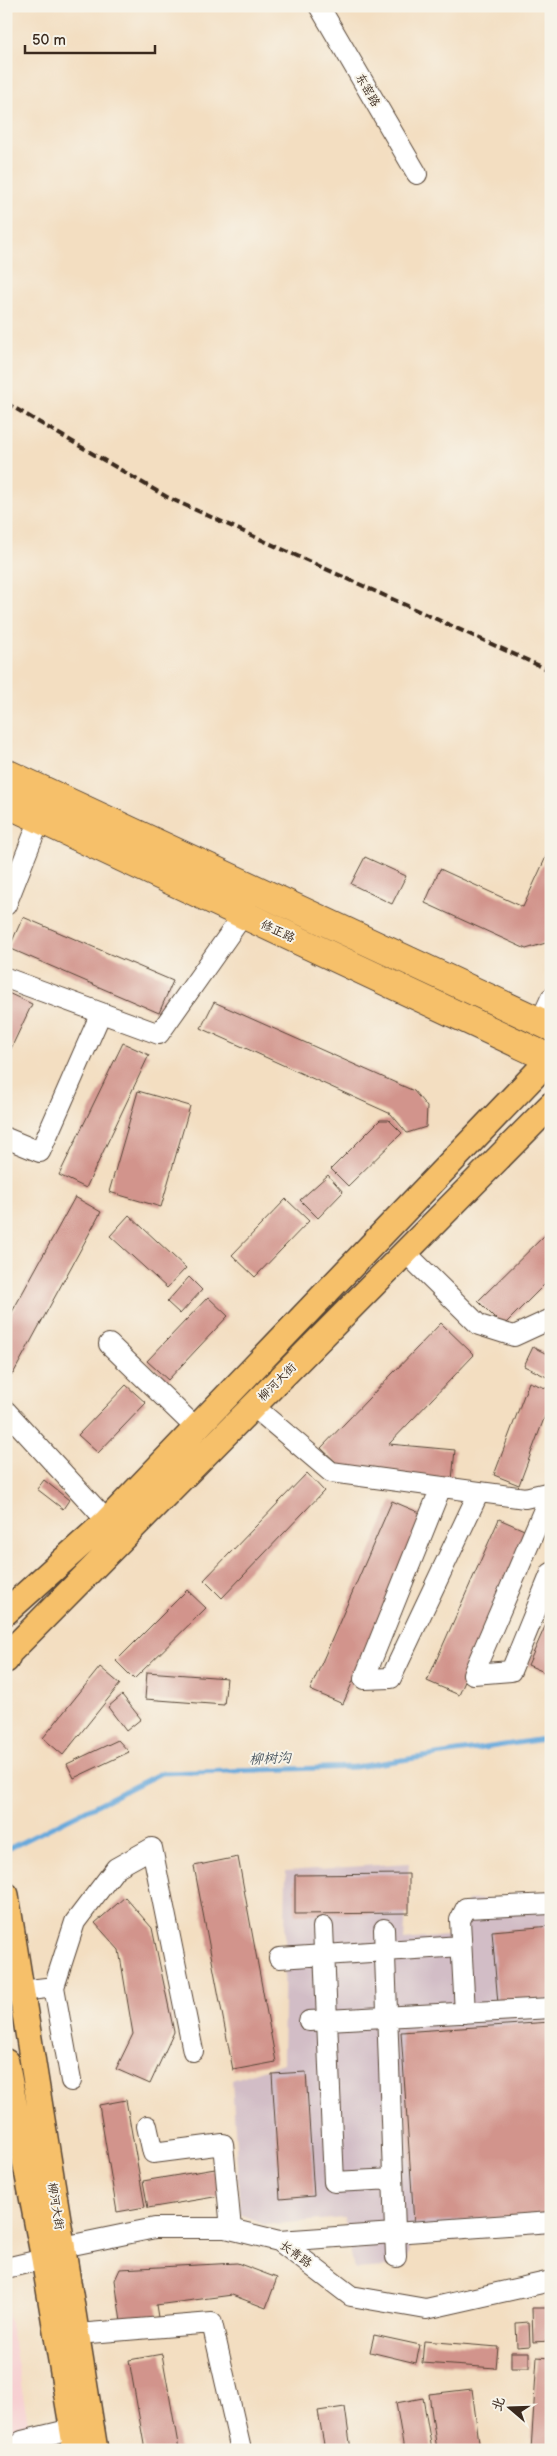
<svg xmlns="http://www.w3.org/2000/svg" width="557" height="2456" viewBox="0 0 557 2456" font-family="'Balsamiq Sans','LXGW WenKai TC',sans-serif">
<style>
.built{fill:#f7cfd1}
.industrial{fill:#d2bdc6}
.lines{fill:none;stroke-linecap:round;stroke-linejoin:round}
.stream{stroke:#67a9db;stroke-width:5}
.building{fill:#d2948c}
.minor-casing{stroke:#574536;stroke-width:22}
.major-casing{stroke:#574536;stroke-width:28}
.highway-casing{stroke:#574536;stroke-width:30}
.minor{stroke:#fff;stroke-width:20}
.major{stroke:#f6c06b;stroke-width:25}
.highway{stroke:#f6c06b;stroke-width:28}
.rail{stroke:#3b2a1e;stroke-width:4;stroke-dasharray:8 4;stroke-linecap:butt}
.labels{text-anchor:middle;stroke-width:4;stroke-linejoin:round;paint-order:stroke}
.street-label{font-size:12px;fill:#3b2a1e;stroke:#f7f3e8}
.water-label{font-size:14px;font-style:italic;fill:#4a5660;stroke:#f7f3e8}
</style>
<rect width="100%" height="100%" fill="#f7f3e8"/>
<filter id="ink" filterUnits="userSpaceOnUse"><feTurbulence type="fractalNoise" baseFrequency=".02" numOctaves="2"/><feDisplacementMap in="SourceGraphic" scale="10" xChannelSelector="R" yChannelSelector="G"/><feConvolveMatrix kernelMatrix="1 2 1 2 8 2 1 2 1" color-interpolation-filters="sRGB"/></filter>
<filter id="wash" filterUnits="userSpaceOnUse"><feTurbulence type="fractalNoise" baseFrequency=".0096" numOctaves="4" result="noise"/><feDisplacementMap in="SourceGraphic" scale="20" xChannelSelector="R" yChannelSelector="G"/><feGaussianBlur stdDeviation="1.12" result="paint"/><feColorMatrix in="noise" values="0 0 0 0 0 0 0 0 0 0 0 0 0 0 0 0 0 1.4 0 .05"/><feComposite in="paint" operator="in"/></filter>
<g filter="url(#wash)">
<rect width="100%" height="100%" fill="#f3dec1"/>
<path class="built" d="M6,2301l27,149h-27z"/>
<path class="industrial" d="M409,1863l-5,77 43,-4 22,-36 82,-4v336l-140,12 -5,22 -52,3 -10,-51 -79,7 -25,-11 -8,-134 51,-17 3,-192z"/>
<g class="lines">
<path class="stream" d="M6,1850l155,-77 194,-6 196,-29"/>
</g>
<g id="blocks">
<path class="building" d="M551,846l-2,96 -23,7 -101,-46 15,-34 83,38z
M365,857l41,19 -14,28 -41,-20z
M23,917l150,64 -14,32 -150,-65z
M6,992l26,12 -26,55z
M214,1002l200,89 13,16 -1,20 -19,6 -16,-19 -190,-86z
M123,1043l26,12 -63,133 -27,-13z
M138,1091l52,15 -29,101 -52,-15z
M380,1120h9l13,13 -54,53 -17,-17z
M328,1175l15,17 -25,26 -18,-18z
M75,1197l26,15 -88,162 -7,-3v-48z
M286,1199l23,22 -54,56 -23,-22z
M129,1215l57,53 -19,20 -57,-52z
M551,1229v49l-48,48 -25,-25z
M189,1277l13,13 -22,24 -13,-12z
M208,1297l20,19 -60,64 -21,-19z
M441,1323l33,32 -85,89 66,6 -3,30 -109,-11 -22,-21z
M533,1347l18,9v23l-27,-13z
M529,1382l22,8v10l-32,85 -25,-10z
M126,1385l20,18 -48,50 -20,-18z
M307,1473l17,18 -102,107 -18,-18z
M44,1480l25,20 -6,9 -26,-20z
M392,1501l33,14 -82,189 -33,-14z
M499,1519l32,14 -72,162 -32,-14z
M187,1590l19,18 -72,71 -18,-18z
M551,1613v62l-23,-10z
M100,1667l20,17 -57,71 -20,-17z
M147,1672l80,6 -3,27 -79,-6z
M122,1695l19,24 -15,12 -18,-24z
M118,1740l11,12 -55,26 -7,-14z
M238,1857l38,205 -43,8 -39,-204z
M409,1874v39l-114,1v-39z
M125,1897l27,31 22,104 -24,52 -34,-15 17,-35 -14,-84 -24,-27z
M551,1926v73l-53,5 -6,-73z
M551,2022v192l-137,9 -13,-191z
M306,2072l8,124 -34,3 -8,-125z
M126,2100l19,107 -28,5 -18,-107z
M221,2168l5,27 -78,13 -5,-27z
M237,2263l40,15 -11,30 -34,-13 -76,10 2,12 -37,5 -6,-42 5,-11z
M532,2308h19v33l-18,1z
M529,2322l1,24 -13,1 -1,-24z
M374,2335l46,10 -4,18 -46,-11z
M424,2341l74,6 -2,21 -74,-5z
M511,2352h18v16h-18z
M162,2354l17,96h-34l-16,-90z
M537,2357l14,1v92h-20z
M472,2389l8,61h-43l-8,-56z
M423,2398l9,52h-28l-8,-47z
M345,2407l6,43h-26l-7,-39z"/>
</g>
</g>
<g filter="url(#ink)">
<use href="#blocks" fill-opacity="0" stroke="#574536" stroke-width="1"/>
<g class="lines">
<g class="minor-casing">
<path id="minor" d="M319,6l98,168
M6,905l34,-86
M6,978l153,56 84,-119
M540,1022l11,-24
M6,1138l34,14 61,-139
M405,1252l74,73 35,11 37,-17
M109,1344l88,85
M253,1406l78,66 194,26 26,-6
M6,1411l101,110
M441,1487l-77,192 27,-1 88,-186
M551,1493l-78,181 38,-3 40,-98
M323,1927l11,255 59,-3
M384,1929l12,328
M279,1958l182,-12
M22,1991l32,-4
M465,2013l-5,-93 6,-12 85,-4
M309,2021l242,-13
M71,2081l-17,-94 21,-65 41,-54 36,-20 41,203
M147,2126l6,27 70,-9 8,85
M279,2241l272,-19
M6,2268l38,-9 19,-12 92,-19h71l53,13 72,55 75,13 125,-28
M77,2334l135,-11 29,127
M22,2441l50,-12"/>
</g>
<g class="major-casing">
<path id="major" d="M6,1612l101,-91 444,-463
M6,1660l3,-7 542,-548
M6,1895l89,555
M6,2062l38,197 32,191"/>
</g>
<g class="highway-casing">
<path id="highway" d="M6,773l545,254
M6,803l545,256"/>
</g>
<use href="#minor" class="minor"/>
<use href="#major" class="major"/>
<use href="#highway" class="highway"/>
<path class="rail" d="M6,403l161,94 384,174"/>
</g>
</g>
<g class="labels">
<g class="street-label">
<text transform="translate(368 90) rotate(60)" y="4">东窑路</text>
<text transform="translate(278 931) rotate(25)" y="4">修正路</text>
<text transform="translate(277 1382) rotate(-45)" y="4">柳河大街</text>
<text transform="translate(56 2206) rotate(81)" y="4">柳河大街</text>
<text transform="translate(296 2254) rotate(36)" y="4">长青路</text>
</g>
<g class="water-label">
<text transform="translate(270 1758) rotate(-2)" y="5">柳树沟</text>
</g>
</g>
<rect width="557" height="2456" fill="none" stroke="#f7f3e8" stroke-width="25"/>
<g transform="translate(510 2408) rotate(289)" stroke="#f7f3e8" stroke-width="4" paint-order="stroke">
<path d="M0-4L9 19L0 12L-9 19Z" fill="#3b2a1e"/>
<text y="-8" font-size="14" font-weight="bold" text-anchor="middle" fill="#3b2a1e">北</text>
</g>
<path d="M25 45v8h130v-8" fill="none" stroke="#3b2a1e" stroke-width="2.5"/>
<text x="32" y="45" font-size="15" fill="#3b2a1e" stroke="#f7f3e8" stroke-width="4" paint-order="stroke">50 m</text>
</svg>
